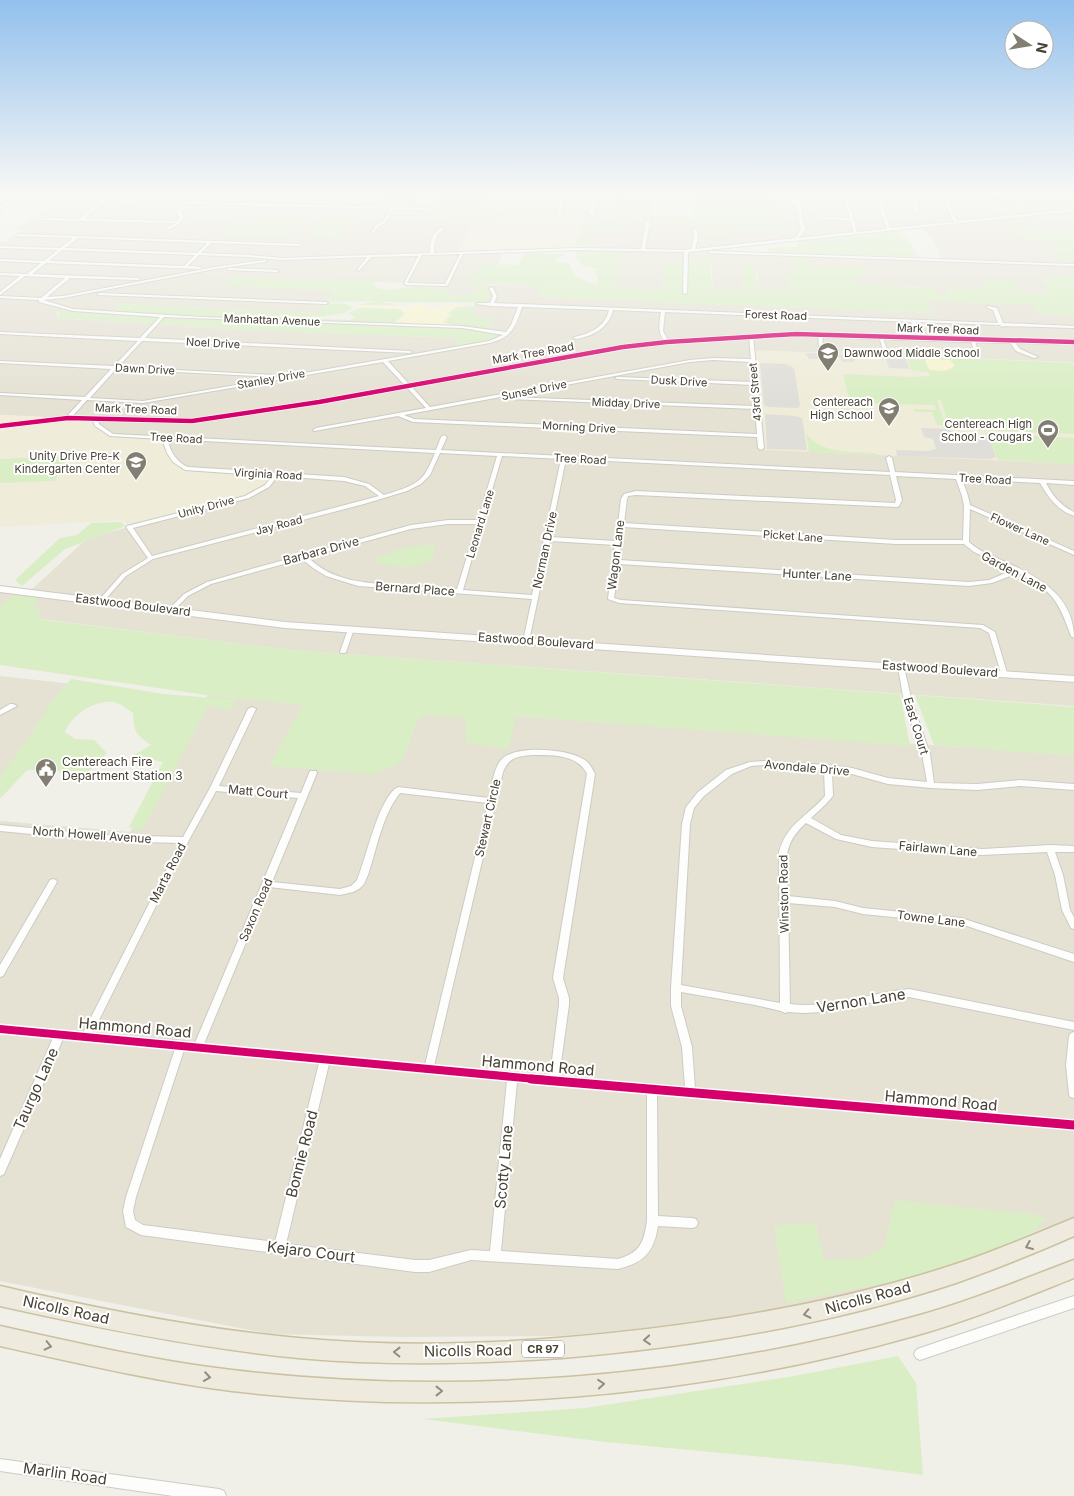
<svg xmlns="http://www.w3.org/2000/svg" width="1074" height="1496" viewBox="0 0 1074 1496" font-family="Inter,sans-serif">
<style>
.residential{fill:#e5e2d4;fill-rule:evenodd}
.commercial{fill:#f5edd9}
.education{fill:#efecd9}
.green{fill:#d9eec4}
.sand{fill:#f8f3cf}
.parking{fill:#dfded8}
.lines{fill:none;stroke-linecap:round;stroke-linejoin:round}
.minor-casing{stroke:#cccbc4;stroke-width:2}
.tertiary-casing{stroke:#cccbc4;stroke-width:2}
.primary-casing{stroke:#d5ceb3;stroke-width:3}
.trunk-casing{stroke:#cbc0a0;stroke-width:3}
.minor{fill:#fdfdfc;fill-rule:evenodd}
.tertiary{fill:#fdfdfc;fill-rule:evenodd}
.primary{fill:#f1eee2;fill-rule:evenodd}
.trunk{fill:#eeeadd;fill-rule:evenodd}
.cycleway-far2-casing{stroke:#fff;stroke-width:6}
.cycleway-far1-casing{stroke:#fff;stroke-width:11}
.cycleway-casing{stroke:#fff;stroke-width:12}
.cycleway-far2{stroke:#d6006c;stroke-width:4.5}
.cycleway-far1{stroke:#d6006c;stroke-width:8}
.cycleway{stroke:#d6006c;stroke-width:9}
.oneway{stroke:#928d7f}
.labels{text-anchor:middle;stroke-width:4;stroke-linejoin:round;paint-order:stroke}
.far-street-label{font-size:11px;fill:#474133;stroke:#fff}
.far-poi-label{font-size:11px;fill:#474133;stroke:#fff;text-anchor:end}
.shield{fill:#fff;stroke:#7e7a70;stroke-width:1}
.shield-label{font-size:11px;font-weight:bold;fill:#474133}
.street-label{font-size:12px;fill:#474133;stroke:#fff}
.poi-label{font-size:12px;fill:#474133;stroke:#fff;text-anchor:start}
.near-street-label{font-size:15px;fill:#474133;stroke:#fff}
</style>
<rect width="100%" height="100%" fill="#f0efe8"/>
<path class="residential" d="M111,191h321l17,17 -4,6h-16l-4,6 49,1 -18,32 47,-1 -5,13 -24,19 3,8 -26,5 -13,-13 -205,-7 102,14 -15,22 -199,-9 -10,9 -45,-3 -8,2 -1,6 184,12 218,8 41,-1 7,-6 -17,-1 -1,-2 3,-10 -19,-2 3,-14h11l3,-7 -4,-9 13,-1 42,1 -3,11 393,16 -4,-12 106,3 7,10 34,2v390l-784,-56 -290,-36v-25l28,4 54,-50 10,-6 37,-10 64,-57 -125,-52 -68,-3v-174h6l17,-11 -8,-1 31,-19 21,-11 26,1z
M492,191h121l-6,23 17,1 -3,11h-39l1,-12 -77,-3 -2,3h-20z
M800,191l182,5 12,3 10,16 3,2 67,-7v64l-32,6 9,13 -33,-2 -5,-10 -30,-1 1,7 -35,-1 1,7 -1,2h-10l-16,-8 -60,-2 -9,-4 2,-6 -30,-7 -17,-2 -14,-8v13l-5,20 -29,-2 -2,-3 -1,-11 -5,-7 -11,-1v23l-29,-1 -2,-25 -6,-6v5l-41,-1 -3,29h-12l-34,-6 6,-34 -40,-1 -2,-3 3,1 9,-6 -4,-4 -1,-6h41l3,-17 24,1 -1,7 64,2 1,13 8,-19h6v11l51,1 -9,-38 25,1zM919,227l13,10 10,23 -253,-9z
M0,676l73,8 -73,101z
M209,693l95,10 -20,47 129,-41 661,46v462l-10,5 -254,88 -72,9 -176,17 -159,1 -133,-3 -270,-53v-460l130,11z"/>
<path class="commercial" d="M0,415l47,2 -2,2 -45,7z"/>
<path class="education" d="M480,210l104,4 -8,35 -120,5z
M754,350l320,12v102l-309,-14z
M95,418l2,7 15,10 52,3 13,26 10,5 89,6 -9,11 -20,11 -118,30 -5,-7 -124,7v-101l24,-4z"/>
<path class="green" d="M385,191h107l-8,22 20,1 -2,6h-77l3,-6h17l3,-5 -16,-1 5,-11 -17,-2 -9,13 -47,-1z
M613,191h19l-1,7 22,1 -2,16 43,2 1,-25 -9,-1h114v3h-26l10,37 -52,-1v-11h-5v17l-27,1 -1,-7h17l1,-5 -65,-2 1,-7 -22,-1 -4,17h-40v6l12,9 -23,-1 6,-20h39l3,-11h-18z
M852,191h133l12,6 77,2v10l-69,7 -11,-17 -12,-3z
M308,213l-20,25 -68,-2 11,-12 35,-5 3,-3z
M325,214l31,1 -15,24 -32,-1z
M1012,227l62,2v34h-13l-8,-14 2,-3 -3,-3 -34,-5z
M898,230l11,12 -2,2 5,1 5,12 -149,-5v-4l56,-2 -26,1 -1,-6z
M603,250l18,1 -6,34 34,6h12l3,-29 40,1 1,-5 -7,-1 -2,-5 12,1 5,36 29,1v-23l2,-4c15,0 11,17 17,26l29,2 -3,-14 8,-6v-14l10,1 4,8 5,1h50v7l-8,1 -2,6 9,4 70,3 6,7h10l1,-2 -5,-4 3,-3 36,1 -2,-7 31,1 6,10 31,2 -8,-13 32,-6v42l-35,-2 -6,-10 -105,-3 4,12 -394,-16 2,-11 -51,-2 -3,2 4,9 -3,7h-106l13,2v1h-36l18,-4 -48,1 7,-11 -110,-5 7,-9 141,4 2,6c12,5 21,1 33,0 11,-2 22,1 33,0l10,10 26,-5 -3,-8h-3l8,-20 39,1 6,-12 42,1 -12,6 1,2 14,1 5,12 15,8 6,1 4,-2 -4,-11 4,-2 -16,-3 -8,-12 1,-3z
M326,303l20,1 7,4 -9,5 -16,3 -26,1 -20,-3 -5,3 73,3 5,-3 -7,-4 12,-5 39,1 6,5 -9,9 13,-2 -5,3 51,2 -13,-4 8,-7 -4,-1 11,-7 19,-1 -2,10 18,2 -3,10 1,2h18l-14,10 -36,6 -3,-2 3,-6 -217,-8 -185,-12 4,-4 -2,-2 8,-2 45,3 9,-9 199,9z
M906,356l166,7 2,3v68l-122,-6 -3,-3 -8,-25h-4l8,25h-8l-5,-13h-18v-3l22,1 -1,-5 -83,-2 -3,-3 -6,-26 69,3 18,-1 -2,-4 -17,-2z
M806,433c13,21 48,19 69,20l3,2 -69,-3z
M993,434l81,4v26l-76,-4 -8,-20h11l4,-3 -12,-1z
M66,456l-11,25 -55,2v-24z
M121,522l4,4 -60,23 -43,37 -7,-6 45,-42 17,-3 14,-12z
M433,544l2,1c-1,6 0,12 -5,15 -13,11 -42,8 -56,1l1,-3 32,-11z
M14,595l24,3 -5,10 8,3 -4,8 253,31 610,44 10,52 -394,-30 -8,33 -42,-6 -1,-25 -41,-3 -7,7 -13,36 -13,10 -20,6 -102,-8 34,-61 -83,-8 -220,-32v-58z
M71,679l93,15 72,6 -5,11 -23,-5 -66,125 -13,-4 34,-65 -29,-7 17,-10c-16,-11 -17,-13 -18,-32 -6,-4 -14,-11 -21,-11 -18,-2 -40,13 -47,30l10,7 19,1 13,13 -19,19 -61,-2 -27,29v-24l16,-19 40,-60z
M915,695l159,12v49l-140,-11z
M895,1200l139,14 13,5 -22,20 -87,33 -152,31 -12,-77 42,-3 8,37 38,-1 22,-11z
M898,1356l18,27 7,92 -74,-10 -243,-23 -183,-23 162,-11 204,-31z"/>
<path class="sand" d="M424,303l3,5h17l2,-2 -2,-2 22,1 -11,3 -8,6 4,1 -8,7 17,5 -28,-3h-28l2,-2 -12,1 11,-9 -4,-5 -46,-2 5,-2 45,2z
M927,359l23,1 5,5c-5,8 -18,6 -26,4l-4,-8z"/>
<path class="parking" d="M805,353l100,3 4,13 -20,-1 -3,-9 -31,-1 -1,4h-11l-3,-4 -31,1z
M760,363l26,1 8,4 6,37 -2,3 -30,-1 -4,-2z
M765,414l30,2 7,2 5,32 -40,-1z
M921,428l29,1 3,7 36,2 7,19 -5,2 -94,-3 -1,-6 33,1 7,-2 -3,-10 -9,-2z"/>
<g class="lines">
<g class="minor-casing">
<path id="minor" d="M509,191h3l-8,20 -3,1z
M532,191h3l-4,12 -3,1z
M563,191h4l-6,22 -2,1 -2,-1z
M595,191h4l-6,23 4,2 -2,1 -6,-3z
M842,191h4l11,41 30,-3 -9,-26 2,-1 2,1 8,25 64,-6 -13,-27 -28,-1 6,18 -2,1 -2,-1 -5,-18 -59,-3 92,2 14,28 117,-12v2l-386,41 -1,41 -2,1 -2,-1 1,-41 -107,-2 -114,4 -15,31 -2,1 -39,-1 -3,-1 14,-28 -47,1 -12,14 -2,-1 10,-13 -85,3 -33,-3 -50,-2 -11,11 13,1v2h-1l-154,-6 -14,11 106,4 2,1 -2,1 -68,-2 -23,19 16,-1 152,-29 51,-7v2h-1l-50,7 -152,29 -20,2 30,9 128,8 261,9 44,6 5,-7 7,-18 -27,-1 -15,-2 2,-1h12l3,-7 -4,-8 2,-1 2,1 4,8 -3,7 504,20 -5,-13 -7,-3 2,-1 9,2 6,15 71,3v2l-70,-2 -2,1 -2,-2 -84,-3 6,17 -2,1 -2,-1 -7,-17 -246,-10 -2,19 6,11 -2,1c-10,-8 -8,-19 -6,-31l-48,-2c-4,18 -20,26 -37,29l-2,-1v-1c16,-3 31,-10 35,-27l-87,-3c-7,21 -10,30 -32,36l-102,18 42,46 260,-47 23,-2 38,1 -2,-23 2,-1 2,1 11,112 -3,2 -3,-2 -1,-11 -344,-15 -15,-6 -84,15 -1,-1 3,-2 110,-20 -43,-46 -240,41 -56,-3 -17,19 -2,1 -3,-2 1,-1 16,-17 -82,-5v-2l85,4 26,-28 -111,-6v-2l114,5 24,-25 -138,-7v-2l140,6 20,-21 -87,-6 -34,-9v-2l-39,-2v-2l41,2 24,-20 -40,-2 -25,19v-3l20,-16 -20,-1v-2l27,1 14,-11 -41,-2v-2l44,2 14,-11 -58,-2v-2l60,2 13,-10 -57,-2 1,-2 283,10 2,1 -2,1 -89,-3 -10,10 48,2 33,3 148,-5c0,-11 1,-20 12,-25l2,1c-9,6 -10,13 -10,24l143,-5 64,1 5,-27 2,-1 2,1 -5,27 41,1 5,-1 3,-11 -1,-8 2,-1 2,1 1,8 -3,11 100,-11 6,-8 -5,-25 -12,-5 1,-2 14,2 6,30 -6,8 55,-6 -4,-12 -28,-1 -7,-4 3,-1 5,3 27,1zM78,238l129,5 -10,10 -132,-5zM62,250l133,5 -11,11 -135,-5zM460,254l-15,30 -38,-1 15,-28zM164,317l298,11 41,7 -14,6 -346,60 -53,-3 26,-29 159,8 2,-1 -2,-1 -157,-8 24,-26 268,12 2,-1 -2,-1 -265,-13zM713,360l38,2 2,20 -136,-5 -2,1 2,1 136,6 2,21 -246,-9 -2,1 2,1 246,10 2,25 -343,-15 -10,-4 286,-53z
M18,197l411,11 2,1 -2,1 -36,-1 -8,14 -7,4 -5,7 -2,-1 5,-8 7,-4 7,-12 -202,-5 -7,8 3,6c-5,6 -9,9 -17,12l-1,-2 10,-5 -131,-3 -1,-2 35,1 21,-18 -81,-2zM105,201l80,2 -8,9 3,6 -2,3 -94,-2z
M709,251l365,13v2l-364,-13z
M229,268l48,2 2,1 -2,1 -49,-2 -1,-1z
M99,293l227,9 2,1 -2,1 -228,-9 -1,-1z
M818,333l4,1 1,12 -2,1 -2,-1z
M879,337l4,1 4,12 -4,-1z
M971,339l4,1 3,13 -5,3 -2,-1 3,-2z
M1009,340h4l7,9 18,8 -4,1 -18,-7 -7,-10z
M93,417h4l2,7 14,10 323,16 5,-13 3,-2 3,2 -6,13 449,22 -4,-14 3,-2 3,2 3,14 179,9v4l-28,-2c7,13 14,22 28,29v4c-17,-6 -25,-18 -34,-33l-78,-4 6,17 2,9 104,46v4l-2,-1 -102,-45 -1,33c12,11 26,15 41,22 32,15 64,34 64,74l-3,-2c-13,-36 -18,-45 -53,-63l-26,10 -23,3 -350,-22 -5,34 7,2 362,25 12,7 12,41 -3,2 -3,-2 -12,-40 -9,-5 -361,-25 -11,-4 7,-54 -65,-4 -21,100 -3,2 -3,-2 9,-42 -174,-13 -32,-10 -13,-8 -11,-9 -91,25 -23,12 -14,14h-4l-1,-1 15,-15 23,-12 48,-14 156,-43 37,-5h30l19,-64 -57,-3 -10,22 -9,9 -14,7 -43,13 -211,55 -27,17 -23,26h-4l-1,-1 1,-1 23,-26 26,-16 -22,-31 1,-1 118,-30 20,-11 7,-9 -87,-6 -12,-8 -6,-9 -5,-14 -52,-3 -15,-10 -3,-8zM167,439l268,14c-3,6 -5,13 -9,19 -8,14 -27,18 -42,23l-15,-11 -25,-7 -156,-10c-12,-5 -17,-15 -21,-28zM502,456l59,3 -29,136 -69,-5 19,-67 2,-1 -1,-1zM566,459l324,16 6,25 -1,3 -259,-12 -12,3 -3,5 -5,42 -66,-4zM278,476l66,5 21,5 14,10 -227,60 -19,-28 116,-30 20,-11zM896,476l60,3 6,17 2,10 -1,34h-67l-272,-17 3,-24 1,-3 8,-1 261,12 2,-1 3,-6zM448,524h29l-20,65c-20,-1 -39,-3 -59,-4 -32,-2 -66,-3 -90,-28l103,-28zM623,527l273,17h68l10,8 39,18 -24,10 -20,2 -350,-22z
M351,627l3,2 -8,23 -1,1h-4l-1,-1 8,-23z
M901,665l3,2 8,35 18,52 4,29 43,1 43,-4 54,4v6l-54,-4 -43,4 -46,-2 -43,-4 -36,-10 -20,-2 1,24 -8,9 -14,13 30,17 31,6 110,8 68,-4 24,1v6h-19l8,23 7,35 4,7v12l-3,-1 -9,-18 -7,-35 -8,-23 -65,3 -110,-8 -36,-8 -30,-16c-26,23 -19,42 -18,73l47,5 28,7 98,10 113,36v8l-113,-38 -98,-10 -28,-7 -47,-4 2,101c40,5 79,-11 119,-15l165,33v8l-165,-33 -25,3 -61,12 -20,1 -15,-1 -3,1 -4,-2 -26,-6 -74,-13v14l11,41 3,41 379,32v10l-417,-36 1,122 34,2 4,1 2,4 -2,4 -4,1 -34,-2c-4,27 -15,37 -40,43l-147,-9 -42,12h-14l-274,-37 -15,-8 -3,-16 3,-14 49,-148 -112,-10 -59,135 -4,2v-17l53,-121 -53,-5v-8l83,8 97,-190 -75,-2 -105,-10v-6l105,10 78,2 27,-49 38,-79 4,-2 4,2 -37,77 82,7 9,-22h6l1,2 -45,109 68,7 11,-3 6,-6c9,-21 22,-84 41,-93l91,11c3,-12 4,-31 14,-40 16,-13 64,-9 80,1 6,3 9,9 12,15l-32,204 6,20v7l-10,72 93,7 33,3 -3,-40 -11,-41v-18l11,-164 4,-17 12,-15 28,-22 24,-8 14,-1 64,4 24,3 36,10 39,4 -5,-28 -18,-52 -6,-35zM533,755c18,0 45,-1 54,19l-34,204 6,20v7l-9,71 -116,-10 69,-294c6,-15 15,-16 30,-17zM764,765l60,6 1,25c-18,21 -38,27 -46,56l1,151 -99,-18 9,-161 4,-16 10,-12 28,-22 19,-8zM216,791l82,7 -103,245 -14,-2 -89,-7 97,-194zM400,793l88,10 -63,262 -221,-21 65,-157 71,8 13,-3 6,-3 5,-5 4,-9c9,-27 14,-59 32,-82zM184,1050l135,13 -44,179 -132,-17 -8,-5 -2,-9 3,-14zM329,1064l178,17 -17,170 -19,-1 -42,10h-14l-129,-16zM517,1082l130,11v128c-3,21 -7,32 -29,38l-117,-8z
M10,704h3l4,2 -17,9v-5z
M53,879l3,1 1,2 -54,94 -3,1v-12l50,-85z
M1074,1032v66l-4,-1 -1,-3 -3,-29 3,-29 2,-3z
M1074,1296v12l-154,52 -4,-2 -2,-4 2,-4 4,-2z
M0,1459l219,30 5,2 2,5h-53l-173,-25z"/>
</g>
<g class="tertiary-casing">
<path id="tertiary" d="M796,332l164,6 114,2v4l-114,-2 -164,-6 -129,8 -44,5 -304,55 -127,19 -124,-3 -68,8v-4l68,-8 124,3 127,-19 304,-55 44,-5z
M0,586l285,36 789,54v6l-789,-54 -285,-36z"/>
</g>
<g class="primary-casing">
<path id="primary" d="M28,191h8l-36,18v-4z"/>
</g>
<g class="trunk-casing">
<path id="trunk" d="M1074,1218v18c-39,17 -78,33 -118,47 -127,42 -261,64 -394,75 -87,6 -176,8 -264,0 -100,-10 -200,-30 -298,-52v-20c98,23 198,43 298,52 104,10 210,6 313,-5 117,-12 233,-32 345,-69 40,-13 79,-30 118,-46z
M1074,1260v18c-53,21 -106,43 -160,58 -220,62 -455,81 -682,55 -78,-10 -155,-28 -232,-45v-20c77,17 154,35 232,44 227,27 462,8 681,-53 55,-15 108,-37 161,-57z"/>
</g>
<use href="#minor" class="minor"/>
<use href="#tertiary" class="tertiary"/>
<use href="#primary" class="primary"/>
<use href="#trunk" class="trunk"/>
<g class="cycleway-far2-casing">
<path id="cycleway-far2" d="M0,426l68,-8 124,3 127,-19 304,-55 44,-5 129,-8 278,8"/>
</g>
<g class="cycleway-far1-casing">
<path id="cycleway-far1" d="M0,1029l546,51"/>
</g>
<g class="cycleway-casing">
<path id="cycleway" d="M531,1079l543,46"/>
</g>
<use href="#cycleway-far2" class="cycleway-far2"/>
<use href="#cycleway-far1" class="cycleway-far1"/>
<use href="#cycleway" class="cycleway"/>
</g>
<defs><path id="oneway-chevron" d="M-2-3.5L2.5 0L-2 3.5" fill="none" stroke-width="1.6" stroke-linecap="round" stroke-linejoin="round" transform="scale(1.25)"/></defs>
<g class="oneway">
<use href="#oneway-chevron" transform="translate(1029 1246) rotate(157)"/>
<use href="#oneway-chevron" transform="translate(807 1314) rotate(168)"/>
<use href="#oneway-chevron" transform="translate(647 1340) rotate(175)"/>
<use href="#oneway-chevron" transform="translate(48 1346) rotate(13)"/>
<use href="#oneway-chevron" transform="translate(397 1352) rotate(-179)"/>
<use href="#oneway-chevron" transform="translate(207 1377) rotate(8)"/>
<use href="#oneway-chevron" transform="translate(601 1384) rotate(-5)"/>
<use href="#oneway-chevron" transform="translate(439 1391)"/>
</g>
<linearGradient id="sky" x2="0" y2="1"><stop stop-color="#92c0ed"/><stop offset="0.48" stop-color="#f8f8f5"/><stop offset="1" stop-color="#f8f8f5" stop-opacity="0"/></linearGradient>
<rect width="1074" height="401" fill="url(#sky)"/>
<defs>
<g id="school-pin" transform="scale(1.125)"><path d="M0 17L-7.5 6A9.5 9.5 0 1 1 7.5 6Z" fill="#827e72" stroke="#fff"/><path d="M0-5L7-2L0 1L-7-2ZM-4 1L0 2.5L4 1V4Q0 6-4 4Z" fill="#fff"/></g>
<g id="stadium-pin" transform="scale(1.125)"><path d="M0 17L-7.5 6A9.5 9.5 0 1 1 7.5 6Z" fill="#827e72" stroke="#fff"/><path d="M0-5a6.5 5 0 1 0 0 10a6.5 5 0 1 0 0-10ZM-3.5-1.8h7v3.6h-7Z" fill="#fff"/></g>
<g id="civic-pin" transform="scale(1.125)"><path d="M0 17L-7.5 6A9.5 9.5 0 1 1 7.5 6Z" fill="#827e72" stroke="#fff"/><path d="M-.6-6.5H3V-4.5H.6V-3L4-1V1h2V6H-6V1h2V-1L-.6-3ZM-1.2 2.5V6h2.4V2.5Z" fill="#fff"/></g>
</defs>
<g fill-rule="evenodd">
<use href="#school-pin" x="828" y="353"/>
<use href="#school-pin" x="889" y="408"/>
<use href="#stadium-pin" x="1048" y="430"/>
<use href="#school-pin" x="136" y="462"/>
<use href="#civic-pin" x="46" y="769"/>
</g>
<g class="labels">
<g class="far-street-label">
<text transform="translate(776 315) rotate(2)" y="4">Forest Road</text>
<text transform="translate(272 320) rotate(2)" y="4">Manhattan Avenue</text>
<text transform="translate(938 329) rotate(2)" y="4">Mark Tree Road</text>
<text transform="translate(213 343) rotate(3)" y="4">Noel Drive</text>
<text transform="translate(533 353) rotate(-10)" y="4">Mark Tree Road</text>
<text transform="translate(145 369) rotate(3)" y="4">Dawn Drive</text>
<text transform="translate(271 379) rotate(-10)" y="4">Stanley Drive</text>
<text transform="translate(679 381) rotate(3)" y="4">Dusk Drive</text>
<text transform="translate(534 390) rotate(-11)" y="4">Sunset Drive</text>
<text transform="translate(755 392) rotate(-95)" y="4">43rd Street</text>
<text transform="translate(626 403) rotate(2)" y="4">Midday Drive</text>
<text transform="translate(136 409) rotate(2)" y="4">Mark Tree Road</text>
<text transform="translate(579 427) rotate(3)" y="4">Morning Drive</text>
<text transform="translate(176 438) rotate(3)" y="4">Tree Road</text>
<text transform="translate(580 459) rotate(3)" y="4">Tree Road</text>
<text transform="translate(268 474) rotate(3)" y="4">Virginia Road</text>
<text transform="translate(985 479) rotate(3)" y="4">Tree Road</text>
<text transform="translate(206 507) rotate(-15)" y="4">Unity Drive</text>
<text transform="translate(480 524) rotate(-73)" y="4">Leonard Lane</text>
<text transform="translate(279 525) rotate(-15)" y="4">Jay Road</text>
<text transform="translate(1020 529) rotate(24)" y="4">Flower Lane</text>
<text transform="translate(793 536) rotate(4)" y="4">Picket Lane</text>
</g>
<g class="far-poi-label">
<text x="844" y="357" text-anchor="start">Dawnwood Middle School</text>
<text x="873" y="406">Centereach<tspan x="873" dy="13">High School</tspan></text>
<text x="1032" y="428">Centereach High<tspan x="1032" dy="13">School - Cougars</tspan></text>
<text x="120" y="460">Unity Drive Pre-K<tspan x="120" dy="13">Kindergarten Center</tspan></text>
</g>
<rect class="shield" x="522" y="1340.5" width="42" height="17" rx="4"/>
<g class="shield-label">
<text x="543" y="1353">CR 97</text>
</g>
<g class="street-label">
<text transform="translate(545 550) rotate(-78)" y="4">Norman Drive</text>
<text transform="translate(321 551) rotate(-15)" y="4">Barbara Drive</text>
<text transform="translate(616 555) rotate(-83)" y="4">Wagon Lane</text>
<text transform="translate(1014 572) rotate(28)" y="4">Garden Lane</text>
<text transform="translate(817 575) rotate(3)" y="4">Hunter Lane</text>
<text transform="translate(415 589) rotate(4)" y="4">Bernard Place</text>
<text transform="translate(133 605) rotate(7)" y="4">Eastwood Boulevard</text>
<text transform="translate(536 641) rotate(4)" y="4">Eastwood Boulevard</text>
<text transform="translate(940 669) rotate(4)" y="4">Eastwood Boulevard</text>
<text transform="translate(916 726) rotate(73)" y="4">East Court</text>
<text transform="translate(807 768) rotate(5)" y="4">Avondale Drive</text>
<text transform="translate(258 792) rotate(5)" y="4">Matt Court</text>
<text transform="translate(488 818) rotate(-77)" y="4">Stewart Circle</text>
<text transform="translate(92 835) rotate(4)" y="4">North Howell Avenue</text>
<text transform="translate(938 849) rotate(5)" y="4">Fairlawn Lane</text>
<text transform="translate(168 873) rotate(-63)" y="4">Marta Road</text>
<text transform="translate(784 894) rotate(-91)" y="4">Winston Road</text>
<text transform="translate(256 910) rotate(-67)" y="4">Saxon Road</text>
<text transform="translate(931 919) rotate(7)" y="4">Towne Lane</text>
</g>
<g class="poi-label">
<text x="62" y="766">Centereach Fire<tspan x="62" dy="14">Department Station 3</tspan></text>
</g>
<g class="near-street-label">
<text transform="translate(861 1001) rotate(-9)" y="5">Vernon Lane</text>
<text transform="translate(135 1028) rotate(5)" y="5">Hammond Road</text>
<text transform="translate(538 1066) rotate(5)" y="5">Hammond Road</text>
<text transform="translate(36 1089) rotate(-66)" y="5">Taurgo Lane</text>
<text transform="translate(941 1101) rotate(5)" y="5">Hammond Road</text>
<text transform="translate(302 1154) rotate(-76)" y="5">Bonnie Road</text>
<text transform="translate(504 1167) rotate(-85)" y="5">Scotty Lane</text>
<text transform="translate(311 1252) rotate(7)" y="5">Kejaro Court</text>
<text transform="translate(868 1298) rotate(-15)" y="5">Nicolls Road</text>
<text transform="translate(66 1310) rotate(12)" y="5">Nicolls Road</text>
<text transform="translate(468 1351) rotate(-1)" y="5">Nicolls Road</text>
<text transform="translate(65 1474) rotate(8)" y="5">Marlin Road</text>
</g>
</g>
<g transform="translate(1029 45) rotate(102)"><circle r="24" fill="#ffffff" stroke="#b5b3ad"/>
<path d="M0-4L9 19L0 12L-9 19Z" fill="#827e72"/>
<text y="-8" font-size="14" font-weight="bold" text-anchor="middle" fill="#474133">N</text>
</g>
</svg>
